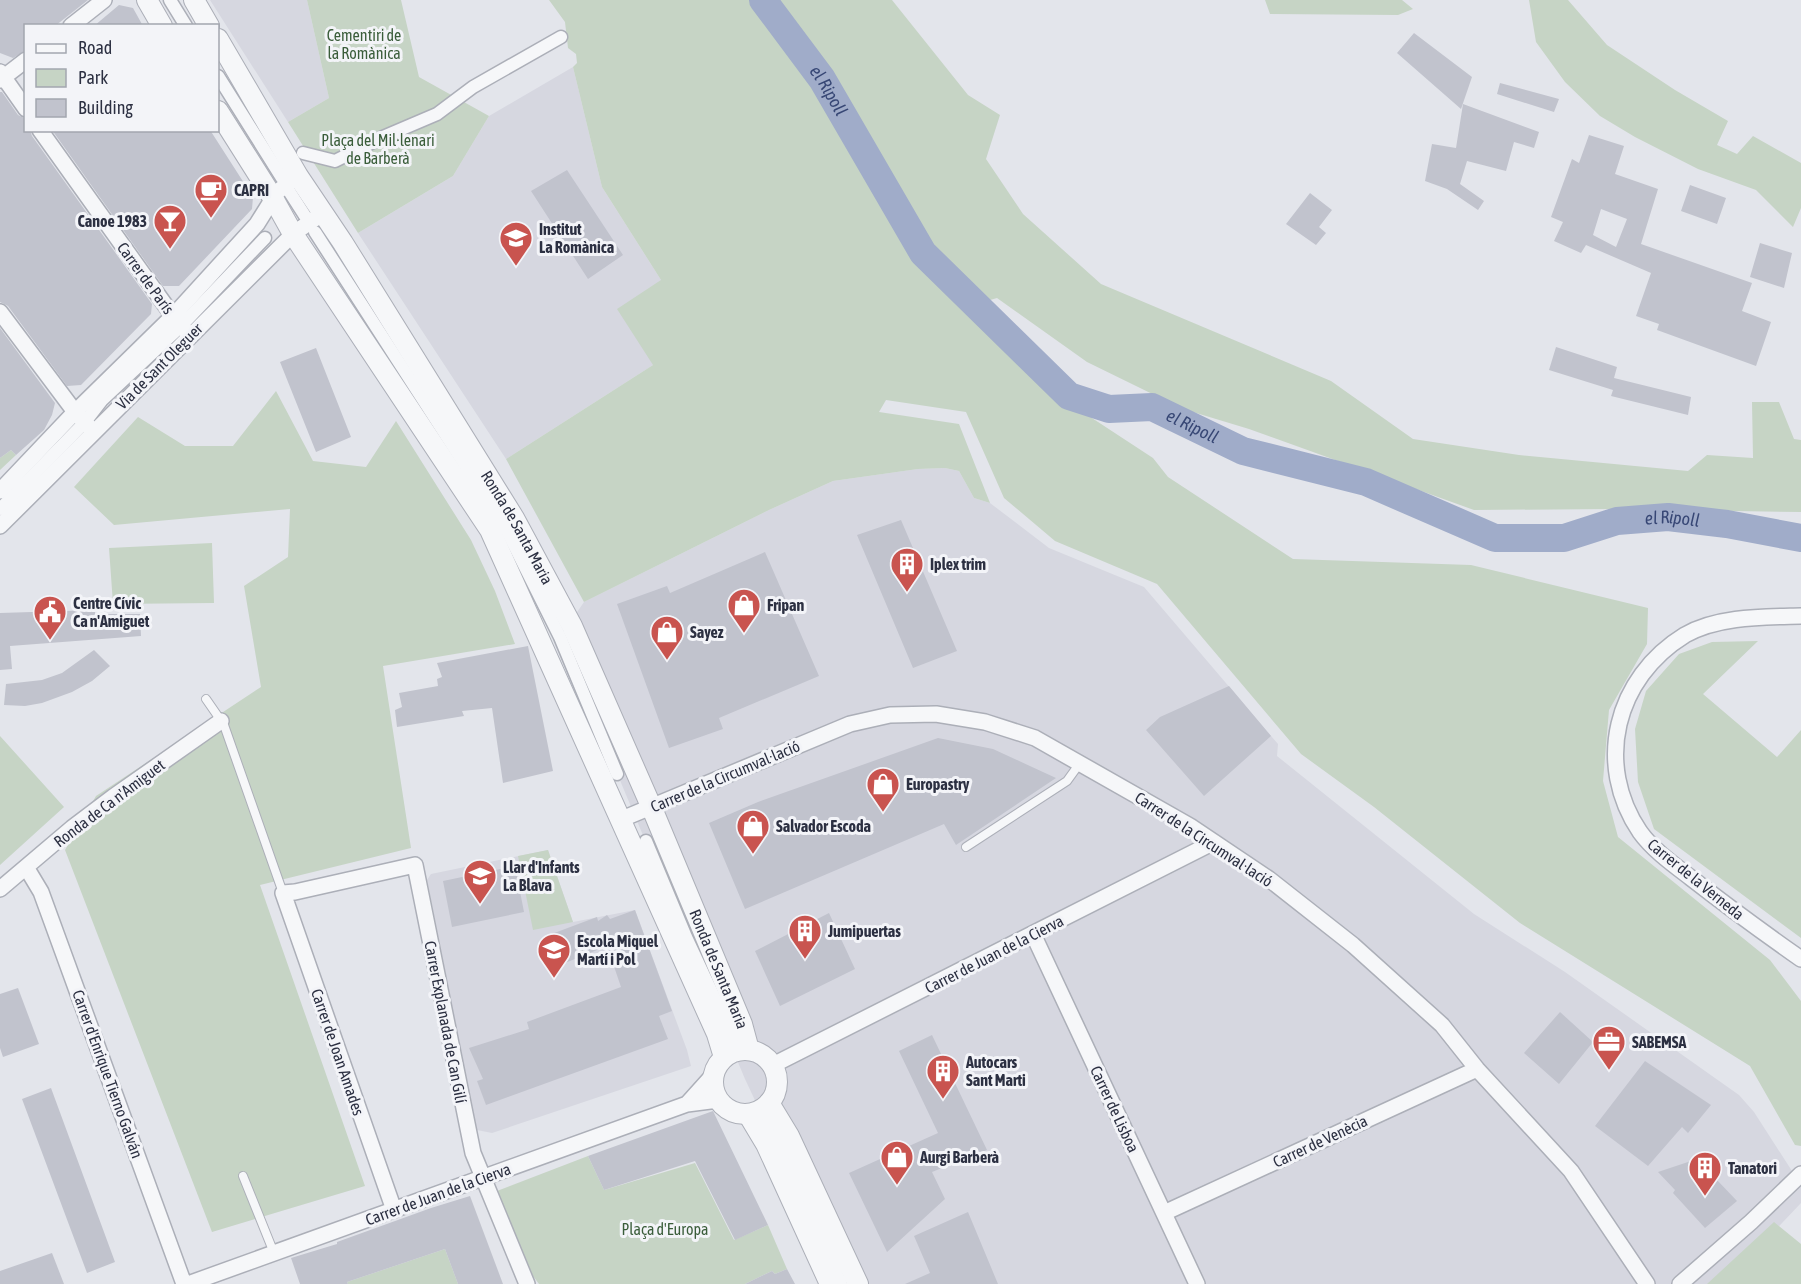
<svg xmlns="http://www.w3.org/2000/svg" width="1801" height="1284" viewBox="0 0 1801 1284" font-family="'Asap Condensed',sans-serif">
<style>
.built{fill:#d6d7e0}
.green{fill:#c6d4c5}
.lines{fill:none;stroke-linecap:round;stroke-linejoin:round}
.river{stroke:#a0acc9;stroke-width:28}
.building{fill:#c1c3cd;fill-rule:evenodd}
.service-casing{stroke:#acafb8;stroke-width:10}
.pedestrian-casing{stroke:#acafb8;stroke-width:15}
.minor-casing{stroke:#acafb8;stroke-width:18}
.tertiary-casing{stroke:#acafb8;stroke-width:22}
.service{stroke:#f6f7f9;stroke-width:8}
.pedestrian{stroke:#f6f7f9;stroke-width:12}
.minor{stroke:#f6f7f9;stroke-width:15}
.tertiary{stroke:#f6f7f9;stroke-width:20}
.labels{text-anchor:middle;stroke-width:6;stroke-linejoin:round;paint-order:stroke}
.park-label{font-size:16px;fill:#3a5d3a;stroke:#f3f4f8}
.poi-label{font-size:16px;font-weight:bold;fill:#2c3042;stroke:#f3f4f8;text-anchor:start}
.street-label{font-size:16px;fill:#2c3042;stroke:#f3f4f8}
.water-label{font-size:18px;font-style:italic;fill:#374775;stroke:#f3f4f8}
</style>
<rect width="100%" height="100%" fill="#e3e5eb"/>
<path class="built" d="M210,0h97l22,98 -41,24z
M573,67l29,120 59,93 -8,85 -147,94 -148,-226 95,-57 36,-60z
M945,468l14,3 15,27 16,5 59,45 95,39 134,157 -1,12 197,158 91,58 174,123 15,17 47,73v18l-77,81h-883l-96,-205 -185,-442 24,-35 185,-92 64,-29 85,-12z
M548,850l25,72 62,-12 52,140 4,16 -199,67 -15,-3 -50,-250 4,-6z"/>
<path class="green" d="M307,0h94l18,77 70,39 -36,60 -95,57 -70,-111 41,-24z
M549,0h343l76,95 32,20 -14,44 37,55 78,70 230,97 82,58 106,16 169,16 19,-16 46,3 -1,-56h27l15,37 7,1v72l-190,-3 -137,1 -225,-81 -66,-20 -96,-47 -90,-64 -28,8 100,97 84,55 15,19 125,82 178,6 177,43 -1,36 -38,66 -6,71 15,56 152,123 31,41v145l-6,-1 -45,-79 -230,-143 -146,-116 -73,-53 -144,-170 -102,-43 -51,-43 -38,-86 -80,-12 -7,12 80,12 31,79 -16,-5 -15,-27 -14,-3 -27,1 -85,12 -64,29 -185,92 -78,-143 147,-94 -36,-56 44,-29 -59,-93 -29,-120 4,-4 -1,-9 -8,-6 -3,-26z
M1265,0h137l11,9 -15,6 -128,-1z
M1529,0h39l39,45 68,45 53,31 -11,24 20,9 16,-18 48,27v45l-8,19 -37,-37 -58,-21 -63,-32 -35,-21 -35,-34 -29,-40z
M276,391l37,70 53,6 30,-46 75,119 24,51 20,53 -132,22 28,182 -151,37 105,301 -153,46 -147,-382 31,-54 165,-109 -17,-101 44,-29 2,-48 -176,16 -40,-38 64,-70 47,29h48z
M11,450l5,5 -16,15v-12z
M212,543l2,60 -101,1 -4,-56z
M1758,641l-55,53 74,63 24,-27v208l-147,-109 -16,-47 -3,-53 11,-38 33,-37 33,-12z
M0,736l64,71 -64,58z
M548,850l25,72 -40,8 -15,-74z
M588,1156l16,34 91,-27 39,77 34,-15 19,44 -12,5 -3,-3 -27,13h-206l-6,-8 -36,-85z
M1774,1222l27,22v40h-94z
M445,1249l13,35h-110l-1,-2z"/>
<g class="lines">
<path class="river" id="s1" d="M763,0l59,79 101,174 146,143 40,13 43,-2 91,44 123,31 129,56h69l53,-17 51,-4 59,7 74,14"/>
</g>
<path class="building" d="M0,0h88l-33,26h-29v24l-13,8 -13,-5z
M119,5l14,3 10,18h-49z
M1414,33l58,44 -11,32 -64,-56z
M1500,83l59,16 -5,13 -57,-18z
M0,92h2l16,23 8,4v11h4l2,6 120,168 -1,10 -70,71 -14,1 -59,-80 -8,-4z
M1463,104l76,28 -5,16 -20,-6 -8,29 -39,-10 -7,23 24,17 -6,9 -31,-21 -22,-8 7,-37 24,4z
M52,130h158l43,67 -1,12 -73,77h-16z
M1589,135l35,11 -9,28 43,15 -17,55 111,39 -10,28 29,11 -15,44 -99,-36 2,-6 -23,-8 15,-43 -65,-28 -5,8 -27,-12 9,-19 -12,-5 21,-58 7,4zM1601,209l26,10 -11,28 -23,-12z
M567,170l56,85 -35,24 -57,-88z
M1690,185l36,13 -9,26 -36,-13z
M1310,193l22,17 -13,17 7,6 -10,12 -30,-21z
M1760,243l32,10 -8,35 -34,-11z
M0,328l55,75 -3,12 -8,15 -28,25 -5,-5 -11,8z
M1556,347l61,20 -3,11 77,19 -3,18 -77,-19 2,-6 -64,-20z
M316,348l35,89 -35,15 -36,-90z
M901,520l56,131 -44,17 -56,-133z
M765,552l54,124 -100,42 4,11 -54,19 -52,-144 50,-18 3,7z
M95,610v4h45l1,22 -131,10 2,23 -12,1v-57z
M528,646l25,125 -50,12 -11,-75 -30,3 2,5 -67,11 -2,-17 7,-3 -3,-14 39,-7 -1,-7 5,-2 -5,-14z
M94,650l16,16 -18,15 -20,11 -30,11 -17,3 -21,-1 2,-21 36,-4 20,-7z
M1229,686l42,50 -67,60 -58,-66 14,-13z
M938,738l55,11 63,29 -100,67 -12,-21 -199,85 -36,-86 49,-21z
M515,866l9,46 -72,15 -9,-46z
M635,910l37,101 -13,5 9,23 -182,66 -9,-24 6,-2 -14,-31 60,-19 -2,-7 94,-35 -14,-41 -47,19 -11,-30 48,-18 1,4 9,-6 3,4z
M829,913l26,56 -75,37 -25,-55z
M18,988l21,56 -36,13 -3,-9v-54z
M1560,1012l33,30 -34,42 -35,-31z
M932,1035l55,115 -55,22 13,27 -58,53 -38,-79 89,-40 -39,-82z
M1645,1061l66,44 -23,28 -6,-6 -34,39 -53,-40z
M51,1088l64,174 -28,11 -65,-174z
M713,1111l55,114 -33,15 -40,-79 -91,29 -16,-34z
M1697,1159l40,42 -32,27 -32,-35 2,-3 -17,-18z
M470,1196l33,88h-45l-13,-35 -98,33 1,2h-48l-9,-26 46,-14v-2l94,-34z
M968,1212l30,72h-93l25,-11 -16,-37z
M52,1253l12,31h-64v-13z
M787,1269l8,15h-50l27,-13 3,3z"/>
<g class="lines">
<g class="service-casing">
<path id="service" d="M206,699l18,26 59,168
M966,847l101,-66 13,-18
M243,1176l31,77"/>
</g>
<g class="pedestrian-casing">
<path id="pedestrian" d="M170,0l16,26
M218,76l64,102
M303,153l32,8 48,-24 54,-23 36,-27 88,-50
M289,191l18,28
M315,232l190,295 55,110 57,137
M0,509l85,-87 17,-22 79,-74 84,-88
M646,841l40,96 43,92 6,22
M760,1110l17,31 64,143"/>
</g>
<g class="minor-casing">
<path id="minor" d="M71,26l33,-26
M0,72l26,37
M0,80l26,-20
M40,130l133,186 17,20
M0,312l75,100 18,19
M0,491l75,-79 98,-96 84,-92 20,-32 21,-16
M0,526l293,-292 30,-21
M1801,616c-37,1 -83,0 -116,19 -70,43 -91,129 -45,197 13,18 34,33 51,46 36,28 73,55 110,81
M622,819l228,-95 40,-9 46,-1 49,8 50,16 155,88 79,53 84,66 89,80 35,44 94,102 76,113
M26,867l15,25 143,392
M0,889l72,-61 41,-31 108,-76
M1033,934l164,350
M773,1065l441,-223
M687,1104l27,-30
M394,1210l-111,-317 12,-1 120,-27 58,288 54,131
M1164,1213l313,-144
M188,1284l499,-180 31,-4
M1680,1284l71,-62 50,-48"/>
</g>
<g class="tertiary-casing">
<g id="tertiary">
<path d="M147,0l15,26"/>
<path d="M194,0l15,26"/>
<path id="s2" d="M218,39l80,137 45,67 171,275 58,108 79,180 91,218 7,26"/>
<path d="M218,111l55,87 20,36 197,296 227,504 7,23"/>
<circle cx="745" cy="1082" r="32"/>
<path d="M769,1103l20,33 69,148"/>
<path d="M748,1114l18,30 64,140"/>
</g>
</g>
<use href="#service" class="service"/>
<use href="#pedestrian" class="pedestrian"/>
<use href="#minor" class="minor"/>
<use href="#tertiary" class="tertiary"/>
</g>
<defs>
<g id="cafe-pin" transform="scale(1.725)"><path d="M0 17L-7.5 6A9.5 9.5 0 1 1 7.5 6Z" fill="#c9544f" stroke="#f3f4f8"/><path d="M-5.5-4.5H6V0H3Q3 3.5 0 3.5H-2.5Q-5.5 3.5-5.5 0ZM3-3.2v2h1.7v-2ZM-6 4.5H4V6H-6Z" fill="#fff"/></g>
<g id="bar-pin" transform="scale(1.725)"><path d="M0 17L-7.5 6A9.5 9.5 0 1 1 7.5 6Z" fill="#c9544f" stroke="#f3f4f8"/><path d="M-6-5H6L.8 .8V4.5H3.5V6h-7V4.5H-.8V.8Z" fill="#fff"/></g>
<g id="school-pin" transform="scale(1.725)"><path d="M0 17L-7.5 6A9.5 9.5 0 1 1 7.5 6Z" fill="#c9544f" stroke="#f3f4f8"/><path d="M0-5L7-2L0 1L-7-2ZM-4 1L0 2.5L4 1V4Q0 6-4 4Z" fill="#fff"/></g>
<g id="building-pin" transform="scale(1.725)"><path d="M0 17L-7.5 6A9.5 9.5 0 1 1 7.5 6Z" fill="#c9544f" stroke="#f3f4f8"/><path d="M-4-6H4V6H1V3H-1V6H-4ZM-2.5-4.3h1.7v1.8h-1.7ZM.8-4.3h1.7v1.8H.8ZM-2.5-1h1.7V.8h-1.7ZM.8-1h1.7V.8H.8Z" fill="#fff"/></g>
<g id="shop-pin" transform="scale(1.725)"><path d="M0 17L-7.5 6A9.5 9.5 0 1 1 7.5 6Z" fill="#c9544f" stroke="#f3f4f8"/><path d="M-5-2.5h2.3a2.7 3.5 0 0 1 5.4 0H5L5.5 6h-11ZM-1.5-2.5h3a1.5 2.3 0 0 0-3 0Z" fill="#fff"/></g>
<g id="civic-pin" transform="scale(1.725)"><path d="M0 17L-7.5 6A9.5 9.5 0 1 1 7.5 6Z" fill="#c9544f" stroke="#f3f4f8"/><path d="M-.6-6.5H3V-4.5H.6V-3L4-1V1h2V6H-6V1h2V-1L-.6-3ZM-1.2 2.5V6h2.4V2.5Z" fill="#fff"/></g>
<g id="office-pin" transform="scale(1.725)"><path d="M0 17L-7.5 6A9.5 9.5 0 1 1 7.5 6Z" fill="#c9544f" stroke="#f3f4f8"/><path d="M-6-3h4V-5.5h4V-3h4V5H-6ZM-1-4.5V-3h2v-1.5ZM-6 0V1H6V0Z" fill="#fff"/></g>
</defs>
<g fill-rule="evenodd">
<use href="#cafe-pin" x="211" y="190"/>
<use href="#bar-pin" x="170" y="221"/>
<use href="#school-pin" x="516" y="238"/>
<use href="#building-pin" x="907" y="564"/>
<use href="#shop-pin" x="744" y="605"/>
<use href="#civic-pin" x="50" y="612"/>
<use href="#shop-pin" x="667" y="632"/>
<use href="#shop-pin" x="883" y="784"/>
<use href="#shop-pin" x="753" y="826"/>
<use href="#school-pin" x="480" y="876"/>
<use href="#building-pin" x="805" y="931"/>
<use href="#school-pin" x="554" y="950"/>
<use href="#office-pin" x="1609" y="1042"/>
<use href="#building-pin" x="943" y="1071"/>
<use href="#shop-pin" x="897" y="1157"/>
<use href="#building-pin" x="1705" y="1168"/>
</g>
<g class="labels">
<g class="park-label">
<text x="364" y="41">Cementiri de<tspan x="364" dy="18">la Romànica</tspan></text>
<text x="378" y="146">Plaça del Mil·lenari<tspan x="378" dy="18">de Barberà</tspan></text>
<text x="665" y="1235">Plaça d'Europa</text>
</g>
<g class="poi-label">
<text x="234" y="196">CAPRI</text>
<text x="147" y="227" text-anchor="end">Canoe 1983</text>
<text x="539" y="235">Institut<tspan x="539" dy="18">La Romànica</tspan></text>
<text x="930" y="570">Iplex trim</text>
<text x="73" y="609">Centre Cívic<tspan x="73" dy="18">Ca n'Amiguet</tspan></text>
<text x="767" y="611">Fripan</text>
<text x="690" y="638">Sayez</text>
<text x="906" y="790">Europastry</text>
<text x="776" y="832">Salvador Escoda</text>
<text x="503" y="873">Llar d'Infants<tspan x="503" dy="18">La Blava</tspan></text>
<text x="828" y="937">Jumipuertas</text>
<text x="577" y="947">Escola Miquel<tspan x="577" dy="18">Martí i Pol</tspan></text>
<text x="1632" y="1048">SABEMSA</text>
<text x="966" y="1068">Autocars<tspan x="966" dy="18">Sant Marti</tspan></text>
<text x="920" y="1163">Aurgi Barberà</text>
<text x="1728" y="1174">Tanatori</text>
</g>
<g class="street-label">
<text transform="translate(146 278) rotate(54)" y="6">Carrer de París</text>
<text transform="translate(159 366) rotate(-45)" y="6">Via de Sant Oleguer</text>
<text dy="6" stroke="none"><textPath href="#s2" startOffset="573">Ronda de Santa Maria</textPath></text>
<text transform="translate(725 776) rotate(-23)" y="6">Carrer de la Circumval·lació</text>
<text transform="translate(109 803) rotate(-37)" y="6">Ronda de Ca n'Amiguet</text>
<text transform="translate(1204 839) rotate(33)" y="6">Carrer de la Circumval·lació</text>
<text transform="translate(1696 879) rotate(39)" y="6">Carrer de la Verneda</text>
<text transform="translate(994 954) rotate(-27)" y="6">Carrer de Juan de la Cierva</text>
<text dy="6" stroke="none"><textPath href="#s2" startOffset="1059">Ronda de Santa Maria</textPath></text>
<text transform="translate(446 1022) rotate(79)" y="6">Carrer Explanada de Can Gilí</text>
<text transform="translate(338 1052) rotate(71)" y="6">Carrer de Joan Amades</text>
<text transform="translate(108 1074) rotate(70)" y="6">Carrer d'Enrique Tierno Galván</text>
<text transform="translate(1115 1109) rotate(65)" y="6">Carrer de Lisboa</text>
<text transform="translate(1320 1141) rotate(-25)" y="6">Carrer de Venècia</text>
<text transform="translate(438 1194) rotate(-20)" y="6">Carrer de Juan de la Cierva</text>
</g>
<g class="water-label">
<text dy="6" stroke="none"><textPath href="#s1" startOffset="112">el Ripoll</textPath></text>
<text dy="6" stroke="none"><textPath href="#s1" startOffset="634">el Ripoll</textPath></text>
<text dy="6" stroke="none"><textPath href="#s1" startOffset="1138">el Ripoll</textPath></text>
</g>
</g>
<rect x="24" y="24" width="195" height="108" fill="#f3f4f8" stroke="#a3a6af" stroke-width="1.5"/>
<rect x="36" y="44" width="30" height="9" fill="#f6f7f9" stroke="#a3a6af" stroke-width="1.5"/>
<text x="78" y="54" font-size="18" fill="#2c3042">Road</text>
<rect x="36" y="69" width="30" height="18" fill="#c6d4c5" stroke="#a3a6af" stroke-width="1.5"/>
<text x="78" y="84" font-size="18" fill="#2c3042">Park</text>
<rect x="36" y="99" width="30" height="18" fill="#c1c3cd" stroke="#a3a6af" stroke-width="1.5"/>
<text x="78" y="114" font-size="18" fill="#2c3042">Building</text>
</svg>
